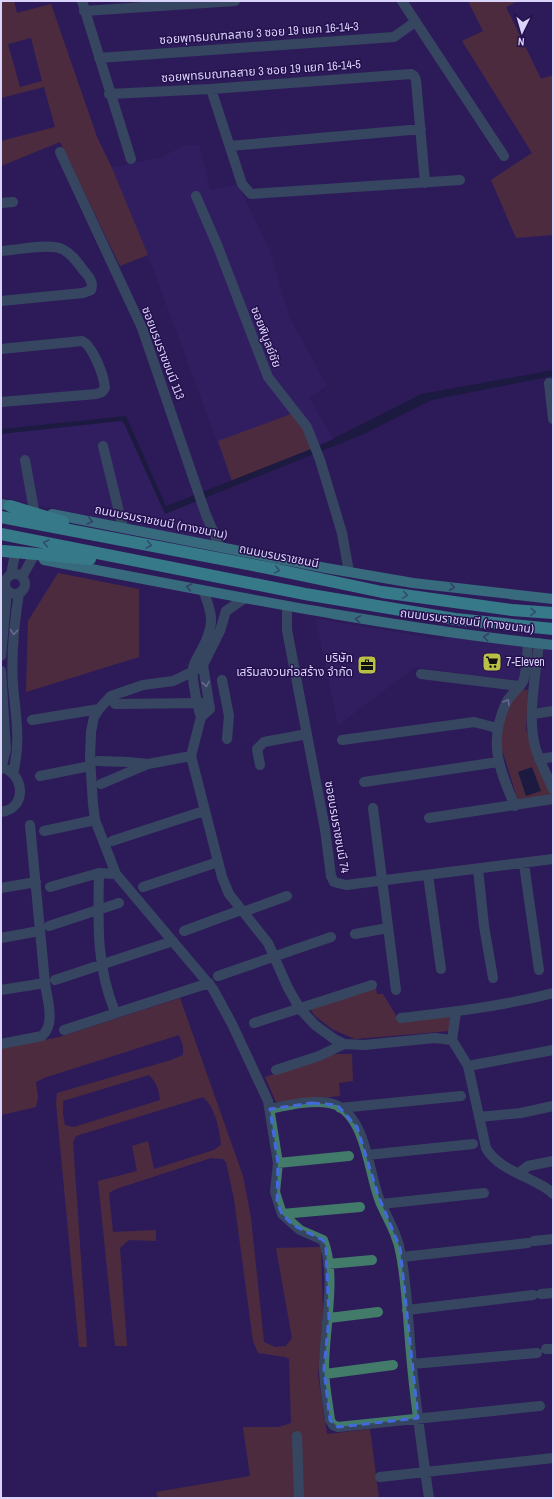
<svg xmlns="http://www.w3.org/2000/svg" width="554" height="1499" viewBox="0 0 554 1499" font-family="'Archivo Narrow','Noto Sans Thai',sans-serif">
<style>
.built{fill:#372368}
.green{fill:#713f1d;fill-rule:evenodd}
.water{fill:#071922}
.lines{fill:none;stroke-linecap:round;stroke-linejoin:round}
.minor{stroke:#427b6a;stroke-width:10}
.major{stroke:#46caa8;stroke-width:10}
.highway{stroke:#42eac0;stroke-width:12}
.oneway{stroke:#366e7b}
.oneway2{stroke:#35888d}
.oneway3{stroke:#b4bed7}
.marked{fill:none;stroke:#4369df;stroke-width:3;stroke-dasharray:8 5;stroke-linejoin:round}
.labels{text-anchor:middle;stroke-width:3;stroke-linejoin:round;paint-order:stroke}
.street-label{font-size:12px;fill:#dad4fb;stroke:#25114e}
.poi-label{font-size:12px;fill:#dad4fb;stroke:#25114e;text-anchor:end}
</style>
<rect width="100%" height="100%" fill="#2e1c5a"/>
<path class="built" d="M199,145l11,45 28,-5 31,64 21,70 37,67 -19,11 25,42 -101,42 -82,-221 -38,-92 51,-11 20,-11z
M120,421l4,2 41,90 33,-13 15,41 -212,-44v-63z
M316,619l127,21 4,-3 76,8 -3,33 -5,2 -100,-13 -77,58z
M544,647l9,1v58l-14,1 -3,-4z"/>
<path class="green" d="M1,1h13l3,12 34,-9 46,133 15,31 36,87 -28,11 -60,-124 -59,24v-25l54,-14 -11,-40 -43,11zM31,38l11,43 -22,6 -12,-43z
M468,1h50l-12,6 35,72 12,-4v160l-37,3 -25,-58 41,-27 -70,-112 21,-10z
M291,414l9,8 11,27 -79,32 -14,-40z
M58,573l81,16v68l-113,35 2,-71z
M517,688l11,2 -2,39 10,33 17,32 -35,7 -17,-55 2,-27z
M375,983l2,11h6l17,28 49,-7 2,5 -1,11 -95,8 -23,-10 -18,-14 -4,-7z
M180,998l63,178 8,42 13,124 11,5 11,-1 6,-8 -16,-90 45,-1 2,67 -5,61 9,59 43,-5 9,69h-221l-2,-6 94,-16 -7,-49h36l12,-4 -2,-64 -4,-2 -27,-4 -5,-12 -19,-142 -8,-37 -3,-3 -12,-1 -95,31 -7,4 4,39 43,-2v11l-27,-1 -9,8 7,98h-12l-17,-165 39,-10 -5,-25 16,-5 6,28 60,-19 7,-5c-1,-15 -6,-38 -18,-48l-127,39 -3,6 14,205h-8l-23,-244 1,-10 114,-33 12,-5v-9l-4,-11 -135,43 -8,4 2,16 -2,9 -35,8v-66l58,-12zM149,1075c7,7 10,14 11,25l-86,27 -9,-2 -2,-10v-14z
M335,1054h17l1,27 -14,2 1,13 -64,6 -11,-25z"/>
<path class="water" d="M553,370v6l-121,24 -68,34 -199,80 -41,-91 -3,-2 -120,13v-5l125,-13 40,90 153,-60 102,-52z
M532,767l9,24 -15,5 -8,-24z"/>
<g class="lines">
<path class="minor" d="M82,1l49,158
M402,1l102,155
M84,11l151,-10
M99,58l295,-21 21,-15
M211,89l31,95 9,10 209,-14
M109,94l102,-5 200,-15 3,2 2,4 9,103
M230,146l191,-17
M60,152l82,176 64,187 14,32
M196,196l22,51 50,130 39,50 13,33 22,73 7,39
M1,203l12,-1
M1,251c15,-1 48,-8 61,-2 10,5 16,14 22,22 5,6 10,11 7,19l-8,3 -82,8
M1,349l81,-8c11,5 22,35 23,47l-3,4 -6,2 -95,8
M549,383l4,36
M103,446l20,82
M25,460l9,50
M5 584a10 10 0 1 1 20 0a10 10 0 1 1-20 0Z
M11,575l4,-21
M22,577l11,-20
M245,598l-19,13 -6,20 -17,34 -11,7 -19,9 -30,4 -32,11 -12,13 -5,8 -3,15 -1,26 3,46 2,16 21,54 97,115 19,35 36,77 10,62 -3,29 7,22 18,16 23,10c14,34 1,91 1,128 0,17 4,35 6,52l3,5 5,2 202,-21
M287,606v24l38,199 6,47 3,6 12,3 207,-26
M539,643c-3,31 -12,73 -4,103 4,15 12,29 18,43
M1,656l6,-65
M203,665l7,44 -9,8 -10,39 31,121 7,17 39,49 20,45 12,21 15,16 19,14 10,5 20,1 71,-7 17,2 16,26 18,82c10,18 33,25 51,35 6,3 12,6 16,11
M1,671l5,78 -5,20
M421,674l98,12
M222,680l7,36 -2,23
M115,704l88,-1
M533,714l20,-3
M201,717c-3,-8 -10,-40 -8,-49 1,-6 6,-13 9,-19 13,-25 11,-34 1,-59
M32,720l67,-11
M342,740l132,-18 23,6
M539,759l14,-2
M98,761l30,1 20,2
M260,765l-3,-16 7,-7 43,-8
M13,774c8,-34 3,-55 0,-89 -2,-31 1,-61 6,-92
M40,776l50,-10
M364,782l134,-20
M101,784l47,-20 43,-8
M515,806c-16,-37 -27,-64 -9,-103 4,-9 15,-15 18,-24 3,-12 3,-25 4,-37
M373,808l23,182
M1,812c23,-3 25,-31 7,-42
M429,818l124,-19
M30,825l15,158
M44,831l51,-11
M112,841l92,-30
M524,864l15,106
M478,869l6,57 9,52
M99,873c-1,51 -3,92 16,139
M428,875l13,94
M50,887l49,-14 17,1
M143,887l75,-25
M1,888l35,-6
M243,912l44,-16
M49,926l70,-23
M184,931l57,-21
M355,934l33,-6
M1,938l38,-7
M218,976l113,-39
M55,980l118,-39
M1,990l44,-7c2,16 11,41 -3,53l-41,8
M401,1018c52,-6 102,-12 152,-25
M254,1023l118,-38
M64,1030l145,-47
M452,1040l4,-28
M468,1066l85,-16
M276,1070l43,-14 25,-12
M340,1108l121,-12
M270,1109c18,-4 49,-11 66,-4 31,13 33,72 45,99 8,17 17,32 20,51 6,30 7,67 10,99 4,48 11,96 18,144
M479,1117l42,-4 32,-7
M367,1155l106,-11
M278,1163l71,-7
M519,1173l9,-7 25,-5
M381,1204l103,-11
M282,1214l78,-7
M534,1241l19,-2
M402,1257l126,-14
M328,1264l44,-4
M541,1294l12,-1
M407,1310l126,-15
M329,1318l49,-6
M546,1349h7
M412,1364l125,-11
M325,1374l68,-9
M297,1436l2,62
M380,1477l173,-19"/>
<path class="major" d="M1,504l16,3
M52,514l274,54 87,15 140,16
M44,560c169,32 338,67 509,85"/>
<path class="highway" d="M10,506l53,16
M1,517l267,51 114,24 130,18 41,3
M1,534l304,60 150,25 98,10
M4,551l86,8"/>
</g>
<defs><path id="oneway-chevron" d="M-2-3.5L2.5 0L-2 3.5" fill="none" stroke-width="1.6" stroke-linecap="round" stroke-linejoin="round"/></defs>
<g class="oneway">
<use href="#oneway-chevron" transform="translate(90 521) rotate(11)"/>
<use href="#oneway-chevron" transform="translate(189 587) rotate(-169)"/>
<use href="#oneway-chevron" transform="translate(452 587) rotate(7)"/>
<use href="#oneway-chevron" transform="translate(358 619) rotate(-171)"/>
<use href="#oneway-chevron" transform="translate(486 637) rotate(-173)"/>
</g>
<g class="oneway2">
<use href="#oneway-chevron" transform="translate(46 543) rotate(-169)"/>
<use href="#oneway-chevron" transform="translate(149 545) rotate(11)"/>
<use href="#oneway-chevron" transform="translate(277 570) rotate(12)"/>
<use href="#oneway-chevron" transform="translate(405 595) rotate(8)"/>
<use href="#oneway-chevron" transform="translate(533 612) rotate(4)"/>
</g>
<g class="oneway3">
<use href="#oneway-chevron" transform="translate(14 632) rotate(94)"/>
<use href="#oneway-chevron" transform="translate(206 684) rotate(80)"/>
<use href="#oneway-chevron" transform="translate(507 702) rotate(-59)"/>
</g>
<path d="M0 0H554V1499H0ZM312,1103l25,2 20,22 21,68 22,53 18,170 -80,9 -8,-7 -6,-51 5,-51 -3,-71 -3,-7 -30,-15 -11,-11 -5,-12 1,-39 -8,-54z" fill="#2e1c5a" fill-opacity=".55" fill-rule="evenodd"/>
<path class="marked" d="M312,1103l25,2 20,22 21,68 22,53 18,170 -80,9 -8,-7 -6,-51 5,-51 -3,-71 -3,-7 -30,-15 -11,-11 -5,-12 1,-39 -8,-54z"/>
<defs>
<g id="supermarket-square" transform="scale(1)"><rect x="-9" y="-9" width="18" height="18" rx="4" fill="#bac045" stroke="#25114e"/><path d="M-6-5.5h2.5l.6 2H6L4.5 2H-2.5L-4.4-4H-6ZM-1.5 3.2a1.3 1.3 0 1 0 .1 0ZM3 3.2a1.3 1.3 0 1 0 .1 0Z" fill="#111"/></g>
<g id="office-square" transform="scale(1)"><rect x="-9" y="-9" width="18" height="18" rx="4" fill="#bac045" stroke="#25114e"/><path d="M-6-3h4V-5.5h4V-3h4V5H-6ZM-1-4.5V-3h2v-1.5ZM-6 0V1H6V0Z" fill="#111"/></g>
</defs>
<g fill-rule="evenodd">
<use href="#supermarket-square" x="492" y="662"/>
<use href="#office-square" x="367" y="665"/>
</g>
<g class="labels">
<g class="street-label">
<text transform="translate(259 33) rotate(-4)" y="4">ซอยพุทธมณฑลสาย 3 ซอย 19 แยก 16-14-3</text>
<text transform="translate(261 71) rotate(-4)" y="4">ซอยพุทธมณฑลสาย 3 ซอย 19 แยก 16-14-5</text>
<text transform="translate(266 337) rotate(69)" y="4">ซอยพิบูลย์ชัย</text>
<text transform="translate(163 353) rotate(69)" y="4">ซอยบรมราชชนนี 113</text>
<text transform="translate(161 522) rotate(11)" y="4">ถนนบรมราชชนนี (ทางขนาน)</text>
<text transform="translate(279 556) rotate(11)" y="4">ถนนบรมราชชนนี</text>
<text transform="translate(467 621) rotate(7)" y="4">ถนนบรมราชชนนี (ทางขนาน)</text>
<text transform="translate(337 827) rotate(80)" y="4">ซอยบรมราชชนนี 74</text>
</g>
<g class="poi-label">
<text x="353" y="662">บริษัท<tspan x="353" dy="14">เสริมสงวนก่อสร้าง จำกัด</tspan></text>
<text x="506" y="666" text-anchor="start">7-Eleven</text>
</g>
</g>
<rect width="554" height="1499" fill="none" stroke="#dad4fb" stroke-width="4"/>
<g transform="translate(522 32) rotate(185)" stroke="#25114e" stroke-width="3" paint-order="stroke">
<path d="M0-3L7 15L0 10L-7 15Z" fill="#dad4fb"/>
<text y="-6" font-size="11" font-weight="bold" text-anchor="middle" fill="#dad4fb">N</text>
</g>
</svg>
